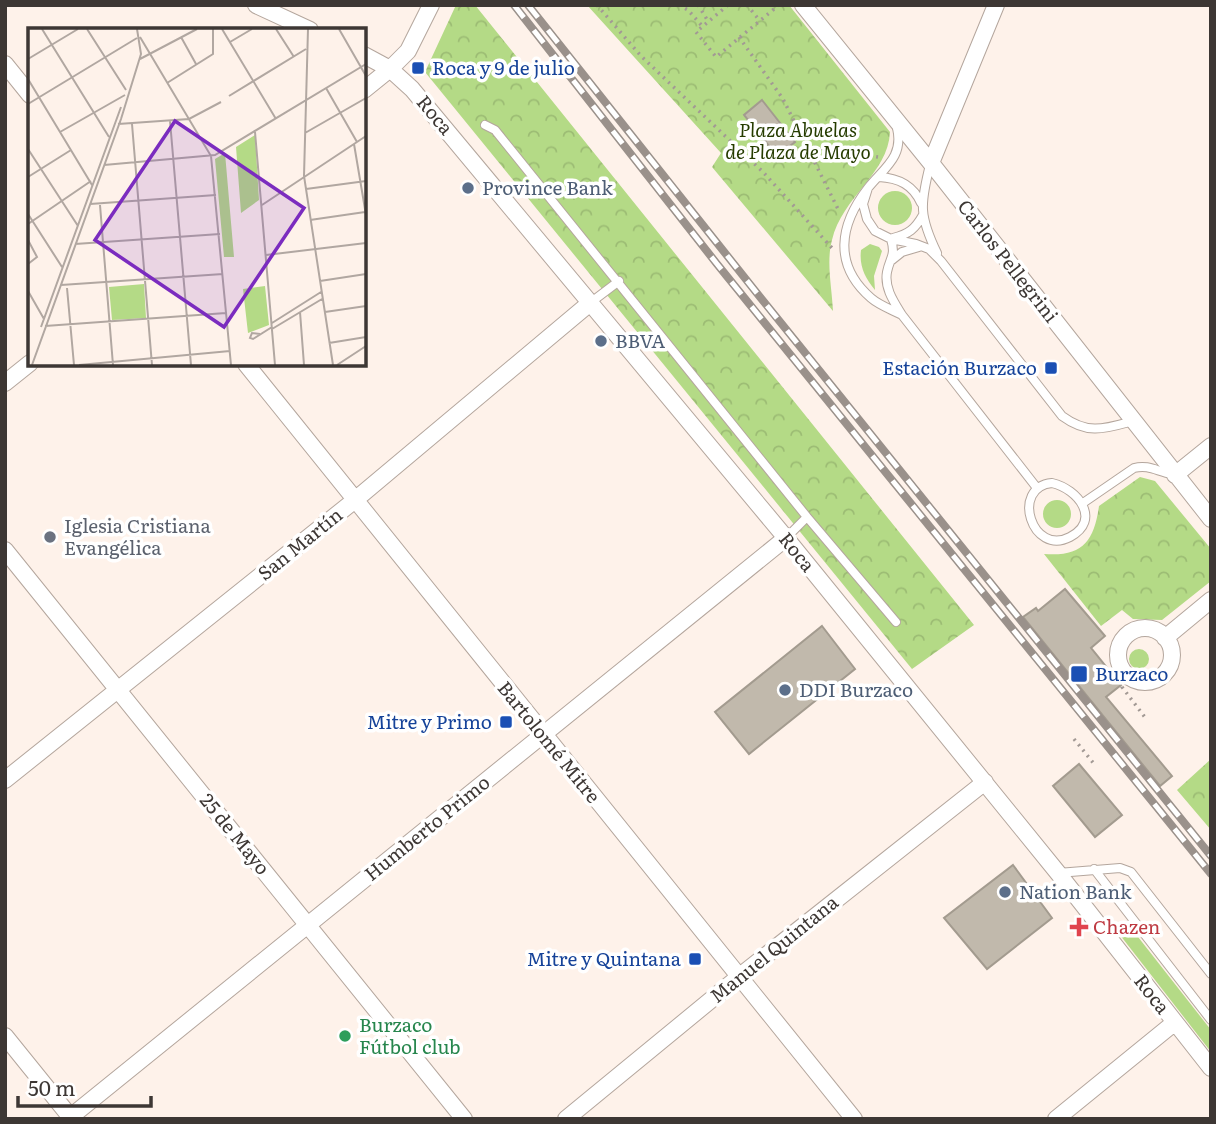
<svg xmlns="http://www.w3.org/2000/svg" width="1216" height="1124" viewBox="0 0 1216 1124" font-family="Literata,serif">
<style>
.green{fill:#b4da86}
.forest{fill:url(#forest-crowns)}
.building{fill:#c1b9ac;stroke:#a39b8f;stroke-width:2}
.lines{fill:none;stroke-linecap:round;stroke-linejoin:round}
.service-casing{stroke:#b4a69d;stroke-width:10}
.minor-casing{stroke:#b4a69d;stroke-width:18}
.path{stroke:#a29994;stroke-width:3.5;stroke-dasharray:2 5;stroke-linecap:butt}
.service{stroke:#fff;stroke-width:8}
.minor{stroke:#fff;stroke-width:16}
.rail-casing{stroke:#9a918b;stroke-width:8}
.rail{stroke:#fff;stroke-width:5;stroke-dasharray:16;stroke-linecap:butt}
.transit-dot{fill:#1a4fb4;stroke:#fff;stroke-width:2.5}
.service-dot{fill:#5c6f8a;stroke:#fff;stroke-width:2.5}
.worship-dot{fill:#6b7280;stroke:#fff;stroke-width:2.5}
.health-dot{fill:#e0444e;stroke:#fff;stroke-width:2.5}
.leisure-dot{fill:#2e9e5b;stroke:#fff;stroke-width:2.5}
.labels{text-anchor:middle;stroke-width:7;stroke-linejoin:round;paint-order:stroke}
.transit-label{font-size:19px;fill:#164399;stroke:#fff;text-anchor:end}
.street-label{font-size:19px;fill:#3d3734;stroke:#fff}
.park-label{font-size:19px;font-style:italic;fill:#263c00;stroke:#fff}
.service-label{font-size:19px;fill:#4e5e75;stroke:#fff;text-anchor:start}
.worship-label{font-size:19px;fill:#5b616d;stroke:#fff;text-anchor:start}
.health-label{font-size:19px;fill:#be3a42;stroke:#fff;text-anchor:start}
.leisure-label{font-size:19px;fill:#27864d;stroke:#fff;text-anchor:start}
.inset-road{fill:none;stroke:#b1a7a1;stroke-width:2}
.view{fill:#7b2cbf;fill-opacity:0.15;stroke:#7b2cbf;stroke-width:3.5}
.inset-edge{fill:none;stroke:#3d3734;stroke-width:3.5}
</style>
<defs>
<pattern id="forest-crowns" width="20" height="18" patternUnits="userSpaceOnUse" patternTransform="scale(1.75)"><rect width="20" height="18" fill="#b4da86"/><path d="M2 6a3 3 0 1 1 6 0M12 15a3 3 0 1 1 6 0" fill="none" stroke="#9cbc74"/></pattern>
</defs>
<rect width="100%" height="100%" fill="#fef2ea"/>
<path class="green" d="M878 208a17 17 0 1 1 34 0a17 17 0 1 1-34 0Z
M870,244l9,3 3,4 -8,25 1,14c-10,-12 -16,-24 -14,-40z
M1043 514a14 14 0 1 1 28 0a14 14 0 1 1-28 0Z
M1129 659a10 10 0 1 1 20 0a10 10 0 1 1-20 0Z
M1131,928l80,102v22l-91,-117z"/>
<path class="forest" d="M456,5h19l499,620 -62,44 -487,-597z
M587,5h202l101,127c-2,42 -48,65 -58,108 -6,22 0,48 1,71l-121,-144 9,-14z
M1140,477l15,4 56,68v32l-49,39 -29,-1 -11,-9 -21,16 -57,-72c38,3 50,-12 55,-48z
M1211,759v71l-34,-40z"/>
<path class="building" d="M762,100l33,42 -18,14 -33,-41z
M1065,589l40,47 -14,12 30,37 -15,12 66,79 -12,10 -137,-169 13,-9 2,3z
M822,626l33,43 -106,85 -34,-42z
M1079,764l43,51 -27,22 -42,-51z
M1013,865l39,53 -65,51 -43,-51z"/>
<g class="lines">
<g class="service-casing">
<path id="service" d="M485,125l10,5 312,387 89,105
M897,128c7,29 -13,40 -29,60 -29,37 -35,77 3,110 8,7 19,11 29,16
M930,165c-10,39 -11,51 7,88
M879,177c20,1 34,8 42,26
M868,188l-5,16 4,15 8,12 16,8 25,5 13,5 12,12 121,155c26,19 42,13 71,5
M893,238c16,-4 22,-9 30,-23
M891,239c5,17 -1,18 -4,33 -3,16 7,30 15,43l135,173
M892,260l10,-8 17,-5
M590,303l29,-22
M1052,483c26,6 50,37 18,54 -38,20 -60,-50 -18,-54z
M1083,503l51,-35c15,-4 24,4 38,6
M786,538l21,-21
M1094,869l117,151
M1058,873l62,-5 11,4 80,102"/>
</g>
<g class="minor-casing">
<path id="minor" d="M256,5l54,25
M803,5l128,158 280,356
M364,55l26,14 22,20 374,449 272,335 153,195
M5,64l25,31
M364,90l26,-21 18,-18 23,-46
M931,163l65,-158
M246,364l608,755
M5,383l25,-20
M1175,475l36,-29
M5,550l459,569
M1118 655a27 27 0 1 1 54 0a27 27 0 1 1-54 0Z
M1165,638l46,-38
M5,780l350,-280 235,-197
M5,1036l67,83
M68,1119l718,-581
M566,1119l174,-143 245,-194
M1056,1119l118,-96"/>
</g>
<path class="path" d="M597,5l44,51 122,116 69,76
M679,5l9,5 15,17
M698,5l10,16
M728,5l-32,27 20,25 63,-52
M747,5l13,16
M739,37l44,62 56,112
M807,146l71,11
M1124,673l-2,14 25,33
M1074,739l21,26"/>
<use href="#service" class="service"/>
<use href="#minor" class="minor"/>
<g class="rail-casing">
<path id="rail" d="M514,5l203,259 494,610
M528,5l232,292 451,559"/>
</g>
<use href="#rail" class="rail"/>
</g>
<g class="transit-dot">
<rect x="411" y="61" width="14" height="14" rx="3.5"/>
<rect x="1044" y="361" width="14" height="14" rx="3.5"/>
<rect x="1070" y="665" width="18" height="18" rx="3.5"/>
<rect x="499" y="715" width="14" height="14" rx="3.5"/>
<rect x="688" y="952" width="14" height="14" rx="3.5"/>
</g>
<g class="service-dot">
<circle cx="468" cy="188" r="7"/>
<circle cx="601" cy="341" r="7"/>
<circle cx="785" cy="690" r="7"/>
<circle cx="1005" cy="892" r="7"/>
</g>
<circle class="worship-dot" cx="50" cy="537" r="7"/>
<path class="health-dot" d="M1075.5 916.5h7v7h7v7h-7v7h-7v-7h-7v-7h7z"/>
<circle class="leisure-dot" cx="345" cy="1036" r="7"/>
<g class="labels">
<g class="transit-label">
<text x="432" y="75" text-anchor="start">Roca y 9 de julio</text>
<text x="1037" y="375">Estación Burzaco</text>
<text x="1095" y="681" text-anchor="start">Burzaco</text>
<text x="492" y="729">Mitre y Primo</text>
<text x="681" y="966">Mitre y Quintana</text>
</g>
<g class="street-label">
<text transform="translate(435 115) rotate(50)" y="7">Roca</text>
<text transform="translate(1008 261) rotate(52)" y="7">Carlos Pellegrini</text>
<text transform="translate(300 544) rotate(-39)" y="7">San Martín</text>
<text transform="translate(797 552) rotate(51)" y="7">Roca</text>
<text transform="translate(549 742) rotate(51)" y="7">Bartolomé Mitre</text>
<text transform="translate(427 828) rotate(-39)" y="7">Humberto Primo</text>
<text transform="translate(235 834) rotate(51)" y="7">25 de Mayo</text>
<text transform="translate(774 949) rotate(-39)" y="7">Manuel Quintana</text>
<text transform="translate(1152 994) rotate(52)" y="7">Roca</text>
</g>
<g class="park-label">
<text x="798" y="137">Plaza Abuelas<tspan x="798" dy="22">de Plaza de Mayo</tspan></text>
</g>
<g class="service-label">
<text x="482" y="195">Province Bank</text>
<text x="615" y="348">BBVA</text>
<text x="799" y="697">DDI Burzaco</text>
<text x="1019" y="899">Nation Bank</text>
</g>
<g class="worship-label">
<text x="64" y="533">Iglesia Cristiana<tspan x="64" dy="22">Evangélica</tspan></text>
</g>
<g class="health-label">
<text x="1093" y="934">Chazen</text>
</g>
<g class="leisure-label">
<text x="359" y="1032">Burzaco<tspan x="359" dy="22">Fútbol club</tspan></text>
</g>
</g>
<g transform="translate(28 28)">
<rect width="338" height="338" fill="#fef2ea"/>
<path d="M227,107l4,65 -18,13 -5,-66zM197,125l9,104h-10l-9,-98zM116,256l2,34 -34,2 -3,-33zM237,258l4,39 -21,8 -5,-44z" fill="#b4da86"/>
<path class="inset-road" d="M14,1l67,108M59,1l39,61M194,1l54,90M248,1l18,28M280,1l-4,147 29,189M311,1l27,47M112,9l71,119 20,209M153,9l15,27M202,14l22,-13M0,31l50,-30M112,31l57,-30M0,51l64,106M139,55l46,-29v-25M298,60l31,54M201,68l77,-47M0,76l109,-66M142,93l21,244M90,96l71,-5 32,-17M104,96l20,241M32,104l65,-37M227,104l20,233M277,105l61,-35M326,116l12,71M0,121l50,77M76,137l111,-10 151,-91M0,149l43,-27M278,161l60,-8M62,176l126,-9M72,177l13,160M234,177l104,-69M0,186l34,53M282,192l55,-8M0,196l63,-43M0,212l9,17 -9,7M47,216l145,-10M238,227l100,-12M292,253l46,-7M33,257l162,-11M39,260l7,77M0,263l16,28M272,284l4,53M297,284l41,-6M244,295l49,-31M17,298l181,-13M13,299l80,-220M244,301l50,-30M232,306l-8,-1 -2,5 3,1 19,-12M301,315l37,-6M4,337l89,-246 20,-65 -4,-25M51,337l151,-14M309,337l29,-19"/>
<path class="view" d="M147,93l129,87 -80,119 -129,-87z"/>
<rect width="338" height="338" class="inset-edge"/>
</g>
<rect width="1216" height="1124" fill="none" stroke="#3d3734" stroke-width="14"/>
<path d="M18 1096v10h133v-10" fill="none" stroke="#3d3734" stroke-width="3.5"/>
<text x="28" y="1096" font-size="21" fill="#3d3734" stroke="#ffffff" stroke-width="5" paint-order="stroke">50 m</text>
</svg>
